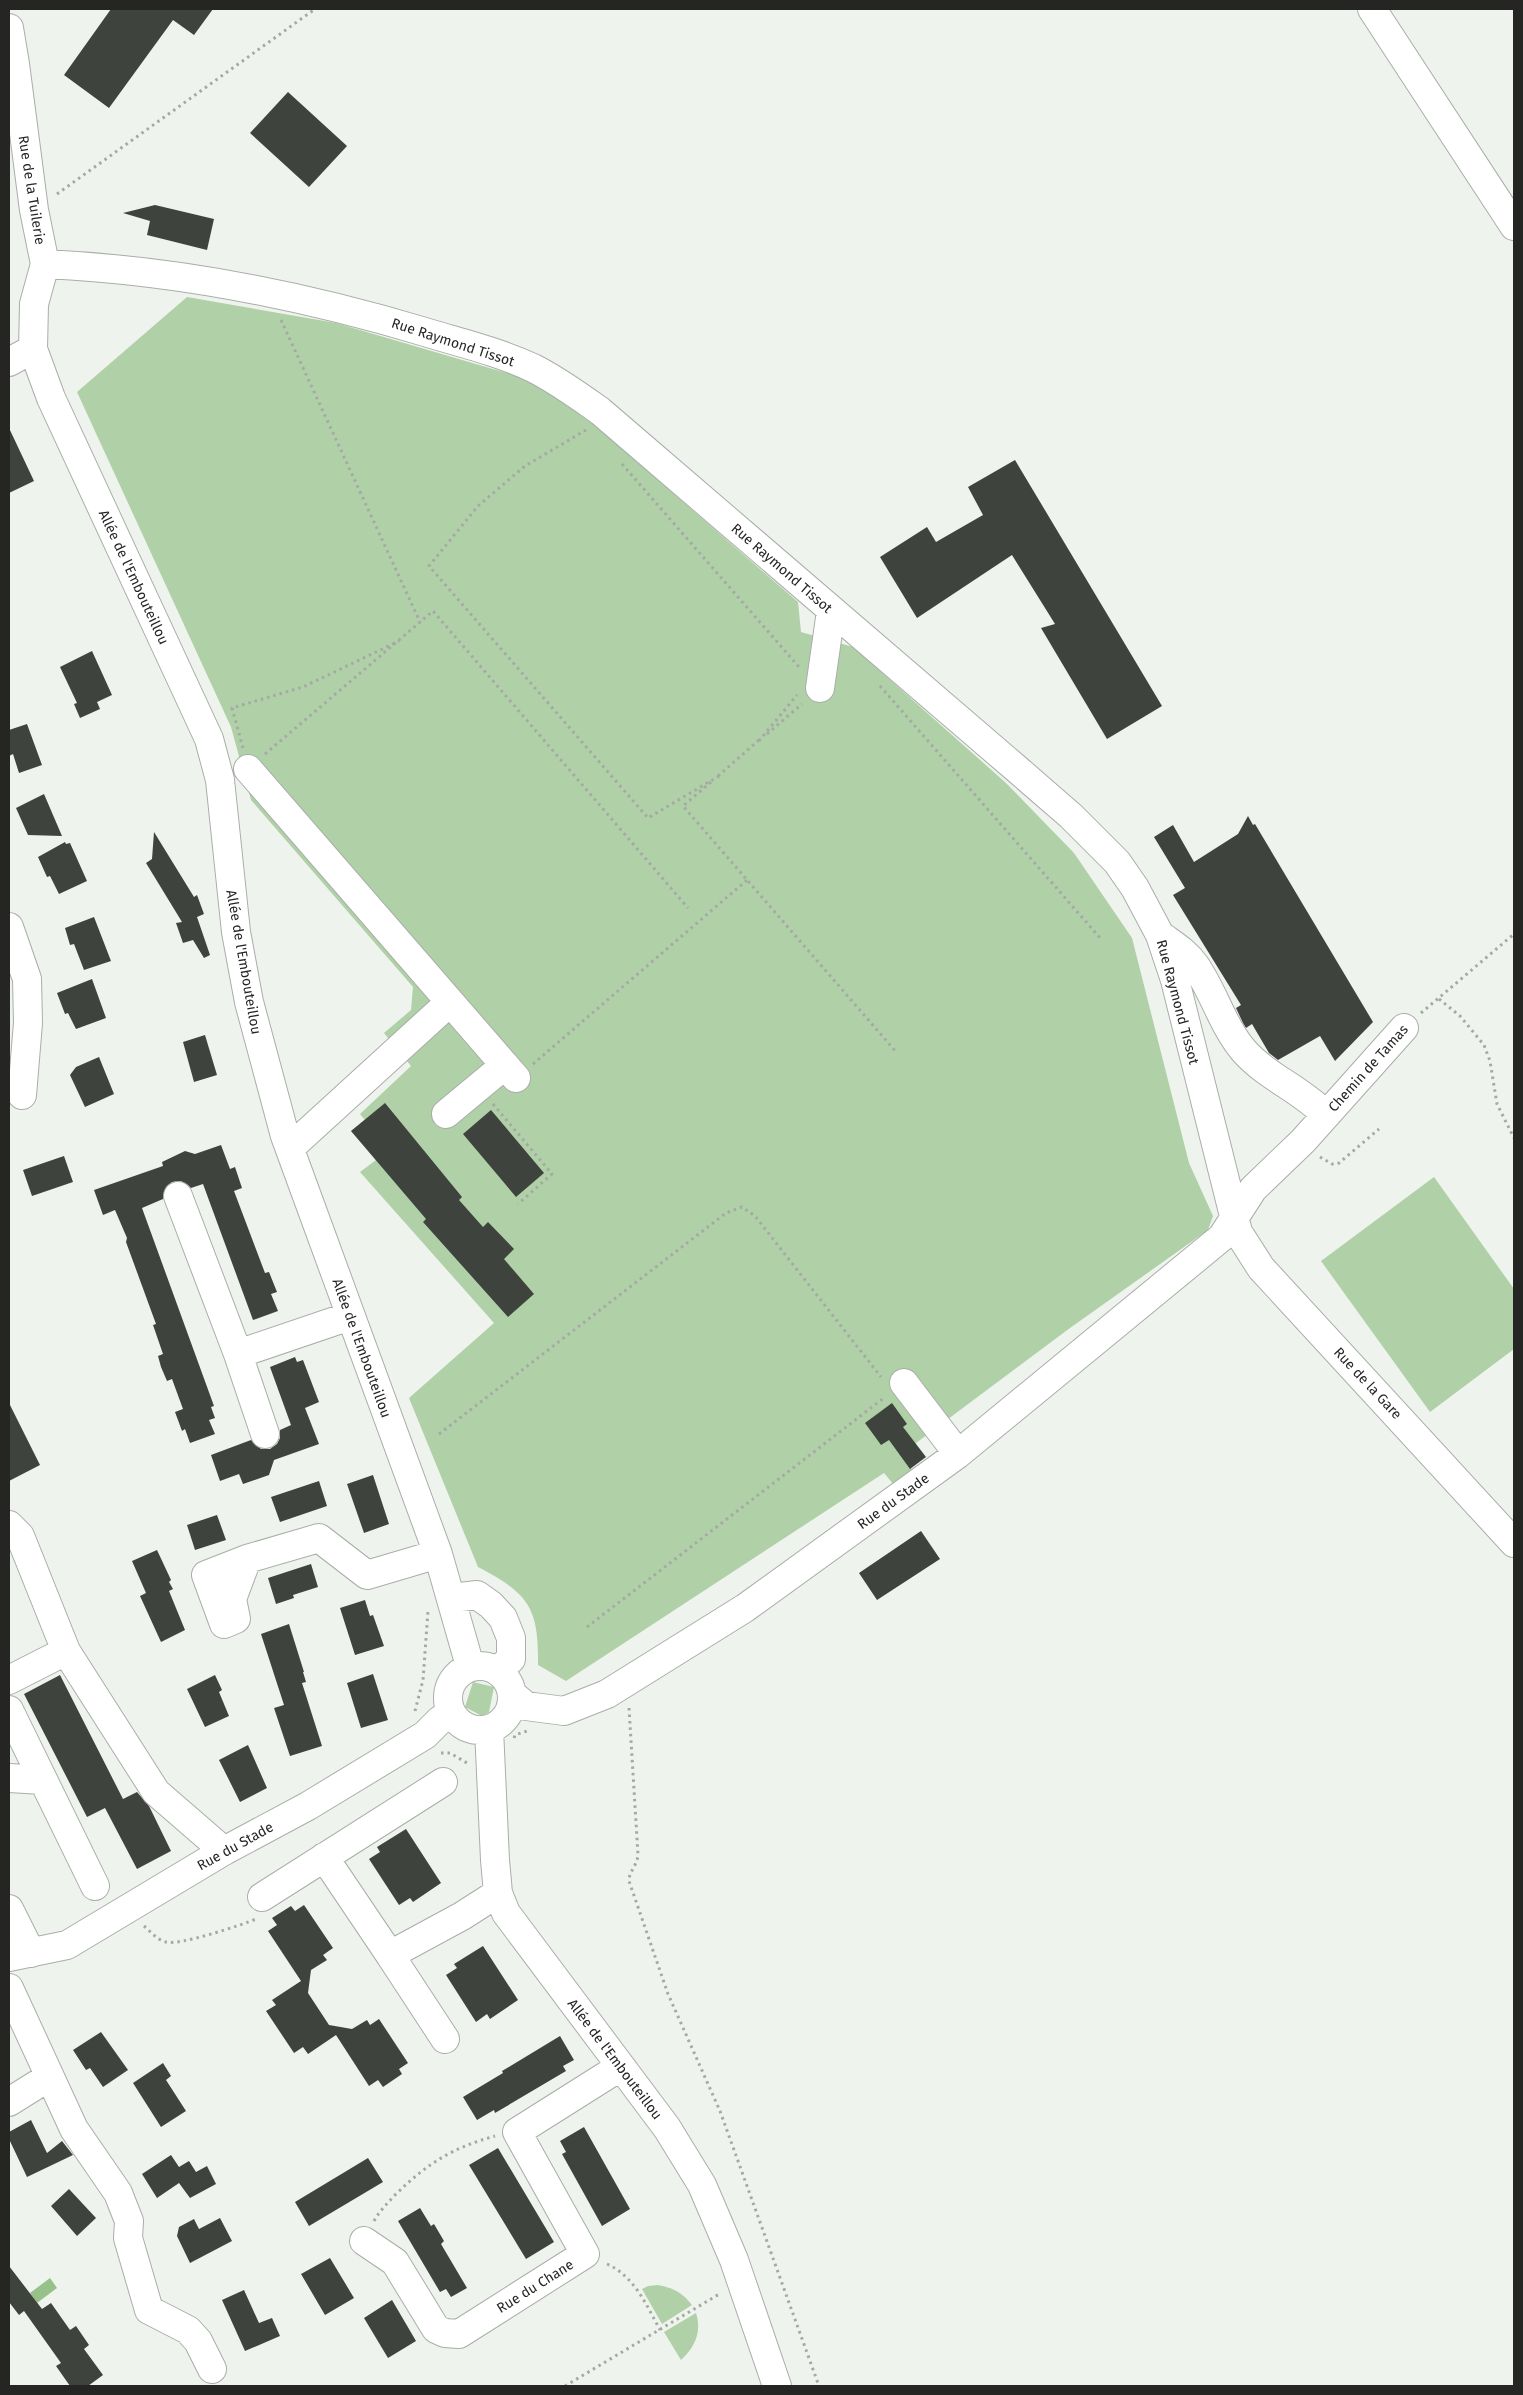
<svg xmlns="http://www.w3.org/2000/svg" width="1523" height="2395" viewBox="0 0 1523 2395" font-family="'Fira Sans',sans-serif">
<style>
.green{fill:#b0d0a7}
.water{fill:#96c28a}
.building{fill:#3f433e}
.lines{fill:none;stroke-linecap:round;stroke-linejoin:round}
.minor-casing{stroke:#a9aea8;stroke-width:30}
.path{stroke:#a5a9a4;stroke-width:3;stroke-dasharray:2.5 4;stroke-linecap:butt}
.minor{stroke:#fff;stroke-width:28}
.labels{text-anchor:middle;stroke-width:5;stroke-linejoin:round;paint-order:stroke}
.street-label{font-size:14px;fill:#252624;stroke:#fefffe}
</style>
<rect width="100%" height="100%" fill="#eef3ed"/>
<path class="green" d="M187,297l149,26 194,57 66,46 202,176 3,30 52,15 153,136 68,70 58,85 57,225 24,53 -5,14 -138,98 -154,115 -5,25 1,3 -18,14 -10,-12 -318,208 -28,-16c1,-58 -10,-72 -60,-98l-69,-169 85,-75 -134,-151 16,-12 -25,-29 14,-11 -5,-6 51,-48 -27,-33 27,-23 2,-23 -162,-187 -20,-73 -154,-335z
M1434,1177l80,112v60l-84,63 -109,-151z
M473,1682l21,5 -5,25 -7,4 -17,-9z
M658,2285c15,3 24,7 34,20l-30,19 -20,-35 6,-3z
M696,2313c6,19 -1,34 -15,47l-17,-28z"/>
<path class="water" d="M50,2278l7,10 -20,15 -7,-10z"/>
<path class="building" d="M111,9h102l-19,26 -21,-15 -64,88 -45,-33z
M288,92l59,54 -38,41 -59,-54z
M155,205l59,14 -7,31 -60,-15 3,-14 -27,-8z
M9,428l25,53 -25,12z
M1015,460l147,246 -55,33 -66,-111 14,-4 -43,-69 -95,63 -37,-61 47,-30 9,15 47,-27 -15,-28z
M92,651l20,44 -15,7 3,7 -20,9 -6,-14 3,-1 -17,-36z
M27,724l15,41 -23,8 -6,-19 -4,2v-26z
M44,794l18,42 -34,-1 -12,-27z
M1248,816l5,9 2,-1 118,198 -38,39 -15,-25 -42,24 -9,-7 -17,-29 -6,4 -3,-5 -7,-15 5,-3 -68,-110 12,-7 -31,-51 19,-12 21,37 44,-28z
M154,832l40,65 3,-2 7,19 -7,3 13,38 -6,3 -11,-18 -10,3 -7,-20 6,-1 -36,-59 6,-4z
M65,842l1,2 4,-1 17,38 -28,13 -9,-18 -3,1 -9,-20z
M94,917l17,44 -27,9 -10,-26 -4,1 -5,-17z
M92,979l14,39 -30,11 -8,-16 -3,1 -8,-21z
M205,1035l12,40 -23,7 -11,-40z
M99,1057l15,37 -29,13 -15,-32 6,-8z
M385,1103l77,94 -3,3 24,27 5,-5 26,27 -10,10 30,35 -26,23 -85,-95 3,-3 -75,-88z
M491,1110l53,63 -28,24 -53,-63z
M221,1145l9,24 5,-2 7,21 -8,3 31,82 4,-1 8,20 -6,2 7,17 -25,9 -50,-136 -12,4 -10,-7 -9,1 -6,5 -3,12 -21,9 72,198 -3,1 4,11 -6,2 6,14 -25,9 -5,-14 -3,2 -7,-19 8,-3 -11,-30 -5,2 -6,-14 -3,-11 5,-2 -10,-29 3,-1 -30,-82 1,-4 -12,-28 -12,5 -9,-25 69,-24 -1,-4 23,-11 10,3z
M64,1156l9,26 -41,14 -9,-26z
M295,1357l2,5 6,-2 16,42 -14,6 14,36 -45,16 -5,15 -26,9 -4,-10 -19,7 -9,-26 40,-15 10,9h9l7,-5 3,-6v-8l11,-5 -21,-58z
M9,1403l31,62 -31,16z
M892,1403l15,21 -4,3 23,30 -16,12 -21,-29 -8,5 -16,-22z
M373,1475l16,49 -25,9 -17,-49z
M319,1481l8,25 -47,16 -9,-25z
M217,1515l9,25 -31,10 -8,-25z
M921,1531l19,28 -63,41 -18,-27z
M157,1550l14,30 -2,2 4,7 -4,2 16,39 -24,12 -21,-46 6,-3 -14,-32z
M311,1564l7,23 -25,8 1,3 -18,6 -8,-26z
M365,1600l5,16 3,-1 11,31 -29,9 -15,-47z
M289,1624l15,48h-1l3,10 -4,1 20,63 -32,10 -16,-48 10,-3 -23,-71z
M373,1674l15,46 -27,8 -14,-45z
M60,1675l63,124 14,-7 12,14 22,45 -34,18 -32,-61 -18,9 -63,-123z
M215,1675l7,15 -3,2 10,24 -24,11 -18,-38z
M248,1745l19,43 -27,14 -21,-42z
M406,1829l35,54 -28,19 -3,-4 -11,7 -30,-46 11,-7 -3,-5z
M304,1905l29,43 -10,7 4,5 -16,10 -3,23 21,32 23,4 15,-9 3,5 9,-6 29,44 -9,6 3,5 -19,13 -5,-7 -9,6 -33,-51 -28,19 -5,-7 -9,6 -28,-42 10,-6 -4,-5 29,-19 -33,-50 9,-6 -5,-7 19,-12 4,5z
M483,1946l35,54 -28,19 -3,-5 -11,8 -30,-47 11,-7 -3,-4z
M101,2032l27,38 -25,17 -13,-19 -4,2 -13,-20z
M560,2036l14,24 -11,6 3,5 -71,42 -1,-3 -17,10 -14,-23 40,-24 -1,-2z
M163,2063l8,13 -5,4 20,31 -25,16 -28,-44z
M31,2120l16,33 15,-12 11,14 -46,22 -18,-38v-7z
M584,2127l46,82 -28,17 -40,-72 4,-2 -6,-11z
M498,2148l56,94 -28,17 -57,-94z
M171,2155l8,12 10,-6 7,11 11,-6 9,18 -26,14 -11,-15 -22,15 -15,-24z
M368,2158l15,24 -74,44 -14,-24z
M69,2189l27,29 -19,18 -26,-30z
M420,2208l11,18 3,-2 10,17 -3,3 26,44 -16,9 -5,-8 -6,3 -42,-71z
M220,2218l12,23 -42,22 -13,-27 2,-9 15,-8 5,10z
M330,2258l24,40 -29,17 -24,-41z
M9,2266l33,43 9,-6 19,27 6,-4 13,19 -5,4 19,26 -15,11h-18l-14,-20 5,-3 -37,-52 -5,4 -10,-13z
M244,2290l15,33 13,-5 8,18 -35,15 -23,-51z
M392,2300l24,41 -28,17 -24,-40z"/>
<g class="lines">
<g class="minor-casing">
<path id="minor" d="M1372,9l142,217
M9,28l6,36 19,146 11,54 -11,40 -1,45 18,49 158,341 11,41 16,152 13,70 36,134 153,418 32,112
M45,264c128,6 257,31 380,68 36,11 74,20 108,36 24,12 46,28 67,43l418,359 53,46 46,46 18,26 25,47 15,45 63,252 23,36 253,275
M9,362l24,-13
M820,688l11,-77
M248,769l268,309
M9,927l18,52 1,44 -6,72
M1160,935c12,9 26,17 35,30 19,27 27,60 49,86 23,26 58,39 82,64
M446,1114l59,-49
M290,1148l160,-146
M178,1196l60,158 27,80
M238,1354l112,-38
M904,1383l54,71
M9,1525l11,11 46,115 90,141 68,59
M247,1559l-15,40 4,20 -12,5 -18,-49 41,-16 72,-21 48,37 71,-21
M452,1598l25,-3 14,10 12,13 8,20v21l-13,11
M448 1698a32 32 0 1 1 64 0a32 32 0 1 1-64 0Z
M9,1680l57,-29
M513,1695l13,11 38,5 43,-17 138,-86 213,-154 264,-217 31,-48 50,-48 101,-113
M9,1710l86,176
M489,1729l6,131 3,33 8,20 161,215 35,57 32,75 43,126
M9,1778l34,2
M324,1857l66,98 72,-39 36,-23
M262,1897l181,-115
M9,1909l22,44
M390,1955l55,84
M9,1957l58,-12 157,-94 84,-45 117,-71 15,-15 11,-6
M9,1988l65,141 44,64 11,28 -1,17 21,72 39,20 10,11 14,28
M9,2102l40,-25
M364,2241l31,21 41,67 9,4 14,1 126,-80 -68,-122 103,-65"/>
</g>
<path class="path" d="M57,194l258,-185
M281,320l139,302
M586,430l-61,36 -47,40 -49,60 219,252 71,-42
M622,464l177,203
M880,686l221,253
M767,734l35,-30
M759,741l38,-46
M243,748l-11,-40 71,-21 96,-46
M265,754l168,-143 255,297
M718,776l42,-37
M711,782l-28,24 214,247
M1439,999l21,17 24,29 6,16 7,43 17,34
M1421,1013l93,-79
M533,1064l214,-184
M493,1104l59,70 -34,30
M1320,1157l12,7 7,-1 40,-34
M439,1434l287,-221 16,-6 13,9 126,161
M587,1627l298,-230
M629,1708l9,147c-1,11 -9,16 -9,26l39,113 52,117 99,275
M415,1711l8,-31 5,-69
M514,1738l1,-3 12,-4
M441,1753h9l17,10
M144,1926c7,6 13,14 22,16 12,4 76,-17 90,-23
M374,2221c6,-11 14,-18 22,-27 32,-31 56,-46 99,-58
M607,2264c27,12 39,40 53,66
M565,2386l156,-93"/>
<use href="#minor" class="minor"/>
</g>
<g class="labels">
<g class="street-label">
<text transform="translate(32 190) rotate(81)" y="5">Rue de la Tuilerie</text>
<text transform="translate(453 342) rotate(18)" y="5">Rue Raymond Tissot</text>
<text transform="translate(782 568) rotate(41)" y="5">Rue Raymond Tissot</text>
<text transform="translate(134 577) rotate(65)" y="5">Allée de l'Embouteillou</text>
<text transform="translate(244 962) rotate(80)" y="5">Allée de l'Embouteillou</text>
<text transform="translate(1178 1002) rotate(75)" y="5">Rue Raymond Tissot</text>
<text transform="translate(1368 1068) rotate(-48)" y="5">Chemin de Tamas</text>
<text transform="translate(362 1348) rotate(70)" y="5">Allée de l'Embouteillou</text>
<text transform="translate(1368 1383) rotate(47)" y="5">Rue de la Gare</text>
<text transform="translate(893 1501) rotate(-36)" y="5">Rue du Stade</text>
<text transform="translate(235 1846) rotate(-29)" y="5">Rue du Stade</text>
<text transform="translate(615 2059) rotate(53)" y="5">Allée de l'Embouteillou</text>
<text transform="translate(535 2286) rotate(-32)" y="5">Rue du Chane</text>
</g>
</g>
<rect width="1523" height="2395" fill="none" stroke="#252624" stroke-width="20"/>
</svg>
